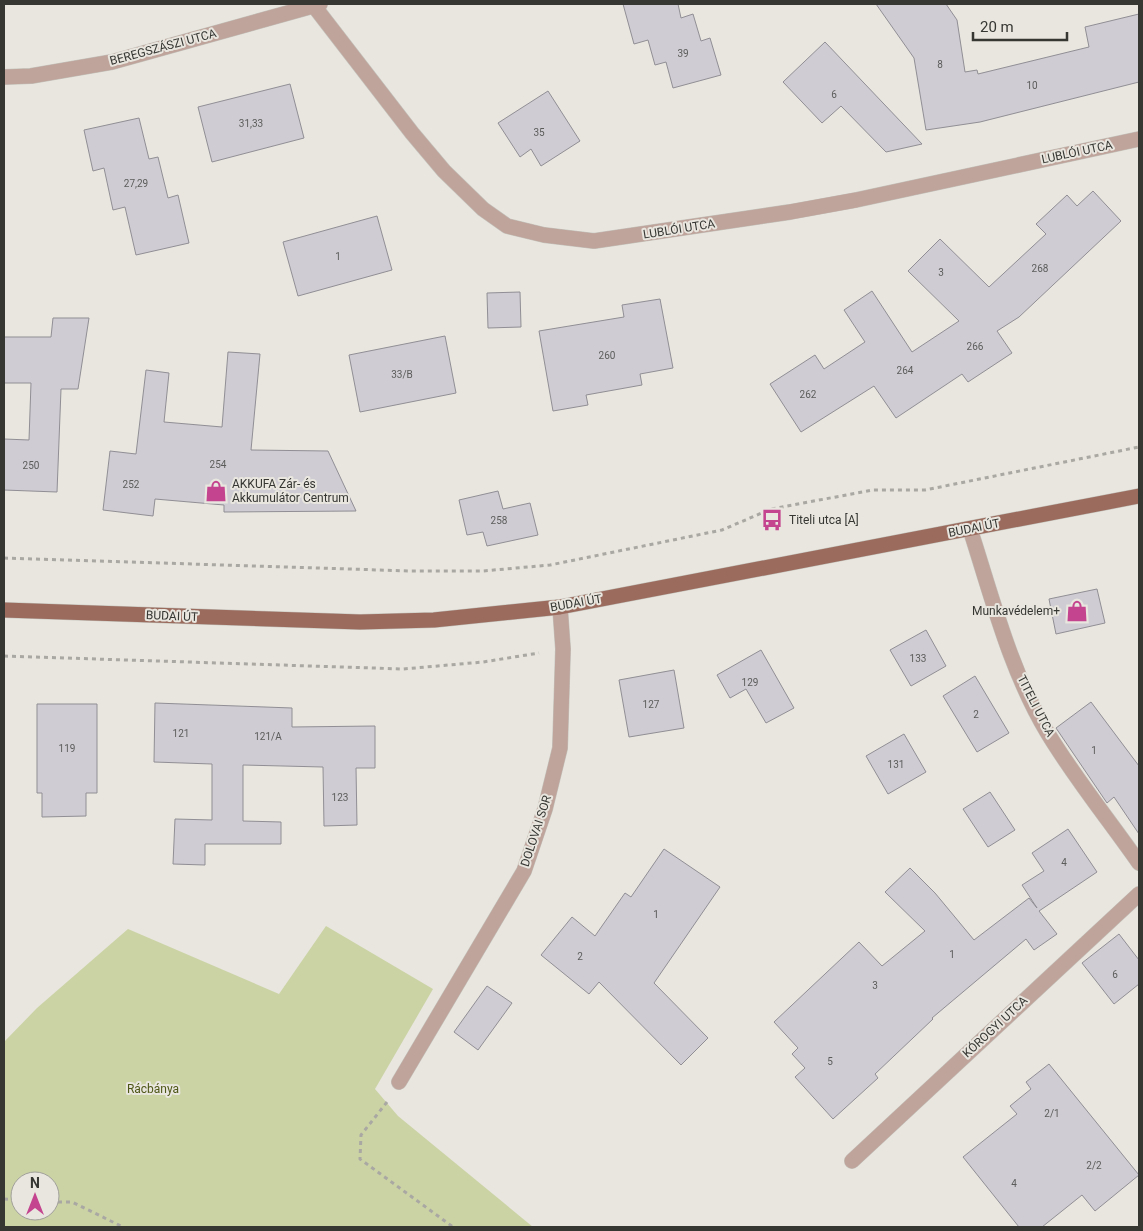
<svg xmlns="http://www.w3.org/2000/svg" width="1143" height="1231" viewBox="0 0 1143 1231" font-family="Roboto,sans-serif">
<style>
.green{fill:#cbd3a5;fill-rule:evenodd}
.building{fill:#cfccd3;stroke:#918e95}
.lines{fill:none;stroke-linecap:round;stroke-linejoin:round}
.minor-casing{stroke:#c4c3bc;stroke-width:16}
.major-casing{stroke:#c4c3bc;stroke-width:16}
.path{stroke:#aaa8a2;stroke-width:3;stroke-dasharray:4 4;stroke-linecap:butt}
.minor{stroke:#bfa49c;stroke-width:15}
.major{stroke:#9b6b5e;stroke-width:15}
.labels{text-anchor:middle;stroke-width:4;stroke-linejoin:round;paint-order:stroke}
.number-label{font-size:10px;fill:#5c5c5b}
.street-label{font-size:12px;fill:#363633;stroke:#e8e6de}
.poi-label{font-size:12px;fill:#363633;stroke:#e8e6de;text-anchor:start}
.park-label{font-size:12px;fill:#4f5718;stroke:#e8e6de}
</style>
<rect width="100%" height="100%" fill="#e8e6de"/>
<path class="green" d="M326,926l107,63 -58,100 23,27 135,111h-529v-185l33,-34 91,-79 151,65zM20,1181h30v30h-30z"/>
<path class="building" d="M623,4h55l3,14 12,-4 8,27 9,-3 11,37 -48,13 -7,-26 -11,3 -7,-25 -14,4z
M876,4h70l11,16 8,52 12,-2 1,4 111,-27 -4,-20 54,-13v68l-159,40 -54,8 -12,-72z
M825,42l97,102 -36,8 -45,-46 -19,17 -39,-41z
M290,84l14,54 -92,24 -14,-55z
M548,91l32,50 -39,25 -10,-17 -11,8 -22,-34z
M139,118l10,41 9,-2 10,41 10,-3 11,48 -53,12 -11,-48 -12,3 -9,-42 -11,3 -9,-41z
M1093,191l28,30 -102,96 -22,14 15,22 -44,29 -6,-8 -66,44 -22,-32 -73,46 -31,-48 45,-29 9,14 41,-27 -21,-32 28,-19 40,61 47,-31 -51,-50 32,-32 49,48 57,-53 -10,-10 31,-29 10,11z
M377,216l15,54 -94,26 -15,-54z
M520,292l1,35 -33,1 -1,-35z
M660,299l13,69 -33,6 2,11 -56,10 2,10 -35,6 -14,-80 85,-14 -2,-12z
M53,318h36l-11,71h-17l-4,103 -53,-2v-51l25,1 2,-57h-27v-46h47z
M445,336l11,57 -96,19 -11,-57z
M228,352l32,2 -9,96 77,1 28,60 -132,1v-7l-69,-6 -2,17 -50,-6 7,-59 26,3 10,-84 23,3 -5,49 58,5z
M498,491l5,18 27,-6 8,32 -51,11 -4,-14 -16,3 -8,-35z
M1097,589l8,34 -49,11 -7,-35z
M926,630l20,36 -35,20 -21,-36z
M761,650l33,58 -28,15 -20,-34 -16,9 -13,-23z
M674,670l10,58 -55,9 -10,-57z
M975,676l34,57 -32,19 -34,-56z
M1091,702l48,64v68l-25,-37 -7,6 -51,-75z
M155,703l137,5v19l83,-1v42h-19l1,57 -33,1 -1,-59 -80,-2v56l38,1v22h-76v21l-32,-1 2,-45 37,1v-56l-58,-2z
M37,704h60v89h-11v23l-44,1v-24h-5z
M904,734l22,38 -38,22 -22,-38z
M990,792l25,38 -27,17 -25,-38z
M1068,829l29,43 -58,39 18,23 -23,16 -8,-11 -94,79 1,1 -58,55 3,4 -45,41 -38,-42 10,-9 -13,-14 6,-6 -24,-26 85,-80 23,24 43,-35 -40,-39 25,-24 25,25 39,47 55,-42 8,10 -15,-23 22,-14 -12,-18z
M664,849l56,38 -66,96 54,55 -27,27 -82,-83 -10,12 -48,-39 31,-38 23,19 30,-43 6,4z
M1119,934l20,26v24l-25,20 -32,-41z
M487,986l25,17 -34,47 -24,-18z
M1049,1064l90,111 -44,36 -13,-16 -40,32h-23l-56,-70 54,-43 -7,-8 21,-17 -5,-7z"/>
<g class="lines">
<g class="minor-casing">
<path id="minor" d="M314,6l98,127 32,38 39,38 24,17 37,9 50,6 196,-29 66,-12 283,-61
M4,77l27,-1 81,-14 208,-58
M970,529c22,68 40,141 77,203 27,45 62,88 92,131
M399,1082l125,-211 21,-62 15,-61 3,-99 -3,-42
M852,1161l287,-267"/>
</g>
<g class="major-casing">
<path id="major" d="M4,610l356,12 74,-2 126,-13 579,-111"/>
</g>
<path class="path" d="M4,558l407,13h72l67,-6 172,-35 49,-21 102,-19h52l214,-43
M4,656l399,13 80,-7 56,-9
M387,1102l-26,33 -1,24 93,68
M4,1199l16,1
M50,1202h22l51,25"/>
<use href="#minor" class="minor"/>
<use href="#major" class="major"/>
</g>
<defs>
<g id="shop-bare" transform="scale(1.725)"><path d="M-5-2.5h2.3a2.7 3.5 0 0 1 5.4 0H5L5.5 6h-11ZM-1.5-2.5h3a1.5 2.3 0 0 0-3 0Z" fill="#c4448f" stroke="#e8e6de" stroke-width="2.5" paint-order="stroke"/></g>
<g id="bus-bare" transform="scale(1.725)"><path d="M-5-6H5V4H4V6H2V4H-2V6H-4V4H-5ZM-3.5-4V0h7V-4ZM-3.5 1.2v1.5H-2V1.2ZM2 1.2v1.5H3.5V1.2Z" fill="#c4448f" stroke="#e8e6de" stroke-width="2.5" paint-order="stroke"/></g>
</defs>
<g fill-rule="evenodd">
<use href="#shop-bare" x="216" y="491"/>
<use href="#bus-bare" x="772" y="520"/>
<use href="#shop-bare" x="1077" y="611"/>
</g>
<g class="labels">
<g class="number-label">
<text x="683" y="57">39</text>
<text x="940" y="68">8</text>
<text x="1032" y="89">10</text>
<text x="834" y="98">6</text>
<text x="251" y="127">31,33</text>
<text x="539" y="136">35</text>
<text x="136" y="187">27,29</text>
<text x="338" y="260">1</text>
<text x="1040" y="272">268</text>
<text x="941" y="276">3</text>
<text x="975" y="350">266</text>
<text x="607" y="359">260</text>
<text x="905" y="374">264</text>
<text x="402" y="378">33/B</text>
<text x="808" y="398">262</text>
<text x="218" y="468">254</text>
<text x="31" y="469">250</text>
<text x="131" y="488">252</text>
<text x="499" y="524">258</text>
<text x="918" y="662">133</text>
<text x="750" y="686">129</text>
<text x="651" y="708">127</text>
<text x="976" y="718">2</text>
<text x="181" y="737">121</text>
<text x="268" y="740">121/A</text>
<text x="67" y="752">119</text>
<text x="1094" y="754">1</text>
<text x="896" y="768">131</text>
<text x="340" y="801">123</text>
<text x="1064" y="866">4</text>
<text x="656" y="918">1</text>
<text x="952" y="958">1</text>
<text x="580" y="960">2</text>
<text x="1115" y="978">6</text>
<text x="875" y="989">3</text>
<text x="830" y="1065">5</text>
<text x="1052" y="1117">2/1</text>
<text x="1094" y="1169">2/2</text>
<text x="1014" y="1187">4</text>
</g>
<g class="street-label">
<text transform="translate(163 47) rotate(-15)" y="4">BEREGSZÁSZI UTCA</text>
<text transform="translate(1077 152) rotate(-12)" y="4">LUBLÓI UTCA</text>
<text transform="translate(679 229) rotate(-9)" y="4">LUBLÓI UTCA</text>
<text transform="translate(974 528) rotate(-11)" y="4">BUDAI ÚT</text>
<text transform="translate(576 603) rotate(-10)" y="4">BUDAI ÚT</text>
<text transform="translate(172 616) rotate(2)" y="4">BUDAI ÚT</text>
<text transform="translate(1036 706) rotate(63)" y="4">TITELI UTCA</text>
<text transform="translate(536 831) rotate(-72)" y="4">DOLOVAI SOR</text>
<text transform="translate(995 1027) rotate(-43)" y="4">KÓROGYI UTCA</text>
</g>
<g class="poi-label">
<text x="232" y="488">AKKUFA Zár- és<tspan x="232" dy="14">Akkumulátor Centrum</tspan></text>
<text x="789" y="524">Titeli utca [A]</text>
<text x="1060" y="615" text-anchor="end">Munkavédelem+</text>
</g>
<g class="park-label">
<text x="153" y="1093">Rácbánya</text>
</g>
</g>
<rect width="1143" height="1231" fill="none" stroke="#363633" stroke-width="10"/>
<g transform="translate(35 1196)"><circle r="24" fill="#e8e6de" stroke="#a1a09a"/>
<path d="M0-4L9 19L0 12L-9 19Z" fill="#c4448f"/>
<text y="-8" font-size="14" font-weight="bold" text-anchor="middle" fill="#363633">N</text>
</g>
<path d="M973 32v8h94v-8" fill="none" stroke="#363633" stroke-width="2.5"/>
<text x="980" y="32" font-size="15" fill="#363633" stroke="#e8e6de" stroke-width="4" paint-order="stroke">20 m</text>
</svg>
